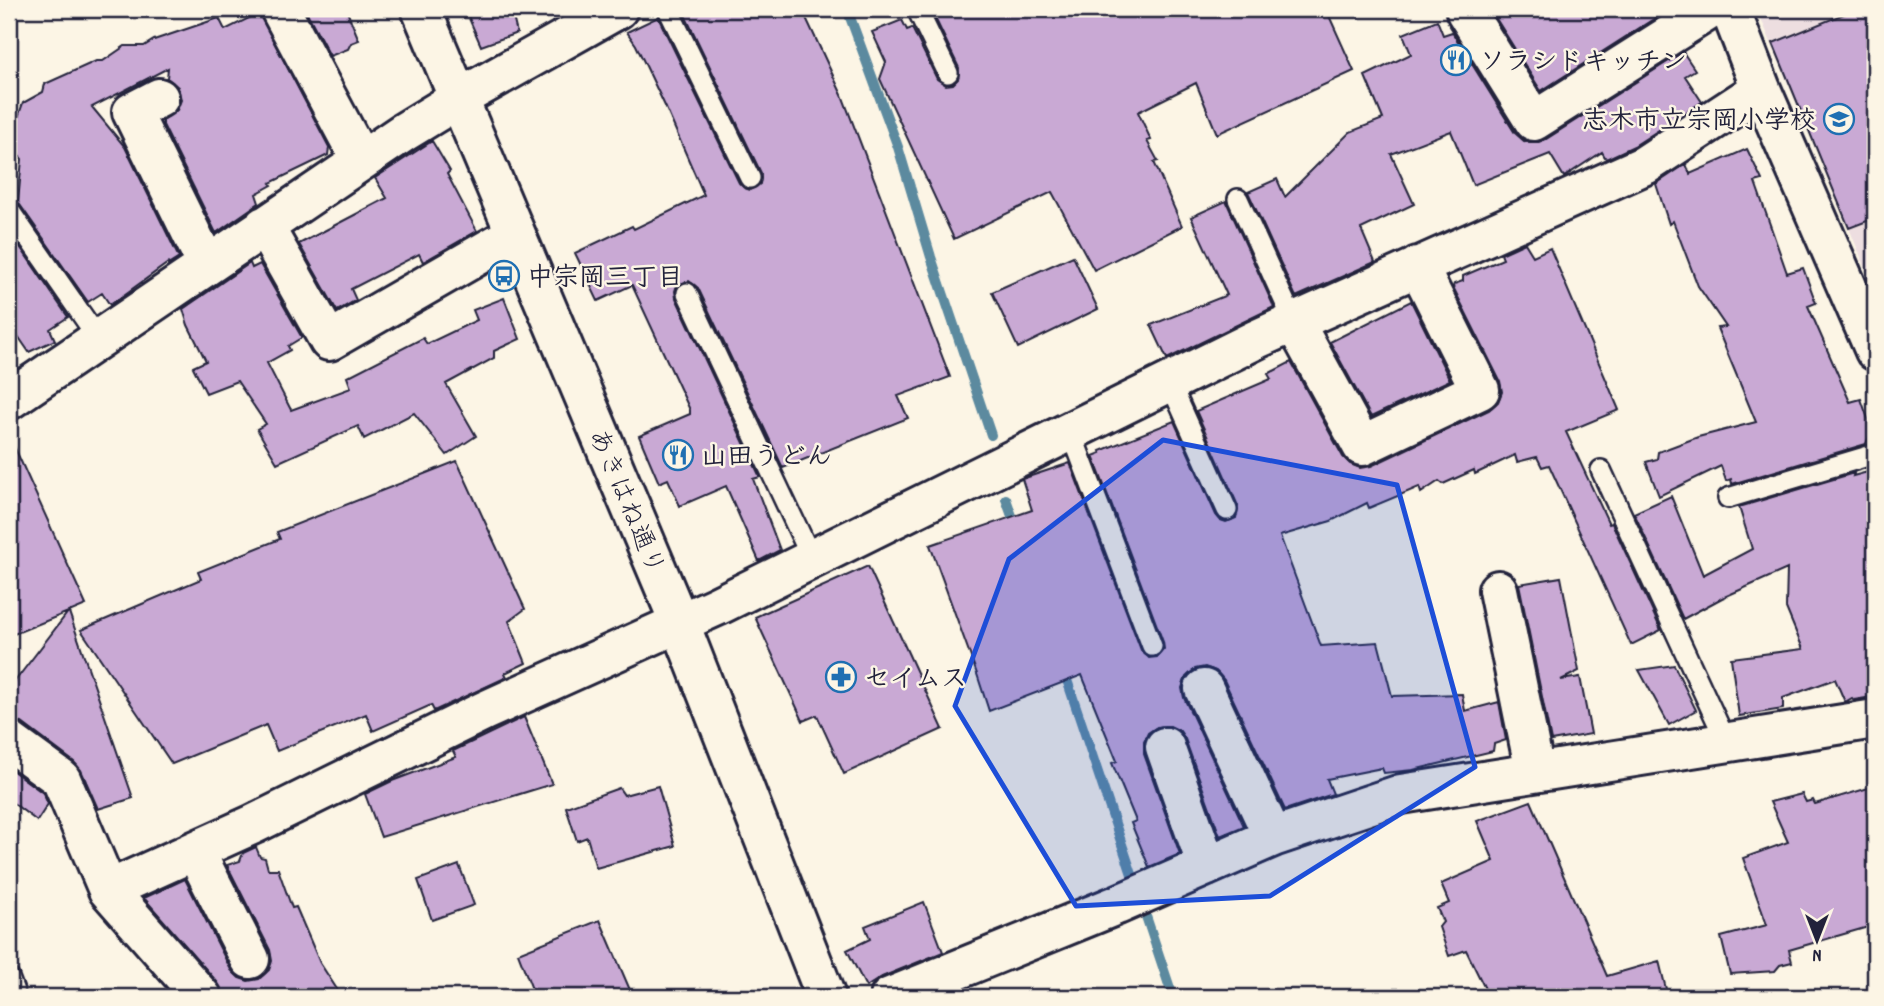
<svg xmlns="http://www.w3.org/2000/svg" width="1884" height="1006" viewBox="0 0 1884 1006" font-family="Dekko,'Klee One',sans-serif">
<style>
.built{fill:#eddee0}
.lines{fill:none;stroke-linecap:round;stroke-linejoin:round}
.stream{stroke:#5c8a9f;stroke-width:10}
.building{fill:#c9a9d4;stroke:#22223b;stroke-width:2}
.lane-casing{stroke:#22223b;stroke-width:24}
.street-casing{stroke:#22223b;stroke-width:44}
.secondary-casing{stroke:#22223b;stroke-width:44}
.lane{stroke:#fcf5e5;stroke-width:19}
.street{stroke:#fcf5e5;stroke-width:38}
.secondary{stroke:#fcf5e5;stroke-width:38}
.marked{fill:#1d4ed8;fill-opacity:0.2;stroke:#1d4ed8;stroke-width:5;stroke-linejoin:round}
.labels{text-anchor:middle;stroke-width:5;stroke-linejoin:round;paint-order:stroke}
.poi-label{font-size:26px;font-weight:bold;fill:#22223b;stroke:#fcf5e5;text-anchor:start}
.street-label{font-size:26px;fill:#22223b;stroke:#fcf5e5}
</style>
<rect width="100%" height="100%" fill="#fcf5e5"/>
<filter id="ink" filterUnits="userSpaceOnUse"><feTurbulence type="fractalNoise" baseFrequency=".0143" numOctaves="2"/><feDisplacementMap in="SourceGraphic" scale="14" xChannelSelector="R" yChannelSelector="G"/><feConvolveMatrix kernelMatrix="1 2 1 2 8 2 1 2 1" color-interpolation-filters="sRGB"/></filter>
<g filter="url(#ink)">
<path class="built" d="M1757,9h118v282l-26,-63z"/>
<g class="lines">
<path class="stream" d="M847,9l51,138 33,110 60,178
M1006,499l11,31
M1063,668l110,329"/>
</g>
<path class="building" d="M305,9h41l13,31 -8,3 -3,6 -18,7z
M465,9h46l6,24 -36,13z
M682,9h120l40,86 108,282 -52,19 10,22 -125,50 -85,-180 -9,-7 -12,4 -2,6 1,7 84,179 -7,2 27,71 -21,11 -33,-75 -46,20 -12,-27 -9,4 -20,-47 51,-22v-4l-58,-125 -34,16 -23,-48 57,-27 2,3 70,-34 -39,-89 -29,-61 -9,-13 31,-15 81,166 5,5 6,2 10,-6 1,-11z
M960,9h366l28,62 -137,63 -21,-51 -58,29 13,28 -4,1 11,20 -4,1 28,64 -88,44 -42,-78 -98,47 -74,-160 6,-17 -14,-30 30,-12 5,10 5,-2 25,51 9,6 7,-1 5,-5 1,-11 -24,-50z
M1493,9h157l5,9 -114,73 -46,-74z
M1856,9h19v209l-26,10 -76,-185z
M259,13l70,134 -1,8 -58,28 2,2 -16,9 3,9 -43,30 -53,-108v-5l14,-10 4,-10 -3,-13 -11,-9 1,-10 -76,39 33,40 54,111 -11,7v-2l-58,42 -8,-12 -14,9 -70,-100 4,-43 -13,-16 3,-25 6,-1 5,-14 20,-11 2,-8 51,-23h7l22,-15h19l10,-6 65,-22 6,12z
M1437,20l6,15 9,-3 63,101 9,8 12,2 10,-4 137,-87 12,18 -10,6 17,26 -68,44 -28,13 -4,-7 -38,25 -14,-23 -77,31 -22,-54 -60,23 23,50 -53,25 14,33 -79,35 -48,-105 29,-13 8,18 65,-65 33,-13 -18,-43 46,-22 -8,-20z
M432,141l18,30 -3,3 30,57 -54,31 -4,-8 -68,35 5,11 -19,11 -38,-67 88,-46 -12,-20z
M1747,149l15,31 -7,2 32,91 16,-5 13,35 -8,3 42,96 11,-3 11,31 -6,14 -134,40 -1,-5 -5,2 -5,-15 -62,30 -13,-34 11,-3 1,-7 40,-15 58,-15 -39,-94 9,-1 -28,-41 -25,-65 -4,3 -13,-40 30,-20 4,10z
M1226,201l48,106 -107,52 -16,-34 76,-30 -36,-78z
M14,238l54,79 -18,12 5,11 -26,12 -20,-29v-78l4,5z
M1525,243l8,13 17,-8 69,162 -53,22 43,92 3,-1 49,107 -30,15 -82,-180 -7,2 -5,-10 -20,5 -2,-7 -40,19 -1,-4 -31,14 -4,-3 -18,12 -2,-6 -50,21 -2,-5 -36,18 -51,15 41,110 57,-4 14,54 70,-2 3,17 34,-9 7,38 -12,4 -1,7 -80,19 -29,3 -2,-5 -55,11 6,15 -48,16 -61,-130 -8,-9 -11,-4 -10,2 -9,8 -4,11 2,10 60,128 -24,10 -35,-97 -5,-8 -10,-5 -13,1 -9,6 -4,9v12l36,100 -31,13 -18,-44 5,-2 -24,-58 5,-2 -35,-86 -93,36 -12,-37 -47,-129 102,-35 -10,-31 48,-16 71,187 8,8 8,-1 7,-8 -1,-7 -70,-186 8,-3 -1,-2 74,-30 42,94 4,5 6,2 10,-4 2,-12 -42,-95 75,-32 -3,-5 23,-12 52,95 7,7 10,4 11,-2 118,-56 9,-8 4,-10 -2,-11 -47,-94 1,-3 9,-3v-5l40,-17 -2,-5z
M1073,256l25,53 -80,39 -26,-56z
M250,263l2,5 8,-4 41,72v2l-13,8 2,4 -23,13 24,47 60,-22 -4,-11 76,-39 4,6 50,-24 -4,-10 31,-12 16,41 -26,12v7l-48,26 30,52 -29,19 -33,-42 -50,26 -6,-13 -81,37 -20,-34 9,-5 -29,-43 -31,12 -13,-26 13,-6 -18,-36 -5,-16z
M1411,301l39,79 -79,37 -41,-75z
M9,435l77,170 -17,7 64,186 -35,11 -17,-39 -7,-8 -52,-39 -13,-3v-31l59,-77 -59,24z
M457,461l68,148 -16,12 17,42 -21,10 2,4 -73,34 -3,-6 -58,26 -7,-17 -89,37 -11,-26 -94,39 -91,-134 120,-51 -3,-7 82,-33 -3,-7z
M1875,470v223l-9,5 -12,2 -2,-2 -7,4 -10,-23 -52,19v11l-44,7 -8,-58 72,-9 -17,-41 1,-39 -65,29 -39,21 -49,-106 37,-17 32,79 49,-26 -13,-42 115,-34 -1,3z
M868,566l75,163 -99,45 -27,-59 -14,6 -48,-104z
M1561,577l18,94 -18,9 19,-3 11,57 -40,7 -32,-157z
M1674,665l22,45 -27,15 -30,-55z
M524,717l28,67 -171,53 -16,-43 27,-13 64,-24 -3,-6z
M9,768l34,25 5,11 -11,17 -28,-21z
M658,786l17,60 -79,22 -9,-31 -10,4 -11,-34 53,-19 5,7z
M1875,786v139l-86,25 3,12 -12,3 -5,6 -45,3 -9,-37 46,-12 -24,-67 45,-16 -18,-40 32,-8 4,8 7,-2 2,4z
M1531,801l76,175 52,-15 9,36h-179l-23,-47 -17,6 -10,-29 4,-5 -6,-14 12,-5 -8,-19 53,-23 -17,-40z
M256,847l4,10 5,1 3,11h10l14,39 4,-1 24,56 22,34h-119l-5,-14 -74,-85 41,-19 46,91 8,8 9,3 11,-2 10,-9 3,-9 -2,-11 -43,-85 13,-4 3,-8z
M459,865l15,40 -42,15 -14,-40z
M924,902l19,50 -61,25 -16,10 -19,-37 23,-11 -5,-13z
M600,920l33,77h-98l-17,-44z"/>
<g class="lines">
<g class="lane-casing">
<path id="lane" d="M668,9l82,169
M917,9l31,64
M1238,199l56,123
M9,210l89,128
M687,293l125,266
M1170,383l57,127
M1071,432l81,214
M1601,470l125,271
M1728,498l147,-44
M9,978l7,19"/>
</g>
<g class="street-casing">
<path id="street" d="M280,9l81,152
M1471,9l-5,3 68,109 177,-112
M1730,9l31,80 114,262
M159,98l-27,14 75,153
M264,226l65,115 186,-107
M1294,322l68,124 118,-56 -62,-124
M9,400l395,-268 54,-33 160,-90
M1498,590l37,182
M1204,689l69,148
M9,741l52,38 47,111
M1165,747l42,119
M195,851l55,108
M202,997l-94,-107 146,-66 230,-113 233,-105 540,-267 388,-174 116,-76
M890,997l227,-92 156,-68 128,-43 474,-75"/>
</g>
<g class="secondary-casing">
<path id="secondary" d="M421,9l259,615 146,373"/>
</g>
<use href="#lane" class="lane"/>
<use href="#street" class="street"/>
<use href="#secondary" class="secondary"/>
</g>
</g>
<path class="marked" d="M1163,440l234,45 78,282 -205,129 -194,10 -121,-200 54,-147z"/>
<defs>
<g id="restaurant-ring" transform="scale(1.575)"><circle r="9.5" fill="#fcf5e5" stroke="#1f6fb2" stroke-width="1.5"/><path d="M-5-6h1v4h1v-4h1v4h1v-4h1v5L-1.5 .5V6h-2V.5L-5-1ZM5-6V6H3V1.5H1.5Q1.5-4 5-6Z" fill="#1f6fb2"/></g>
<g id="school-ring" transform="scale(1.575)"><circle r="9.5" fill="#fcf5e5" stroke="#1f6fb2" stroke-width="1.5"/><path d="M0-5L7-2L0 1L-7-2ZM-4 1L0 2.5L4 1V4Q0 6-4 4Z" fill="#1f6fb2"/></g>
<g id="bus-ring" transform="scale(1.575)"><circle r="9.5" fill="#fcf5e5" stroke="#1f6fb2" stroke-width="1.5"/><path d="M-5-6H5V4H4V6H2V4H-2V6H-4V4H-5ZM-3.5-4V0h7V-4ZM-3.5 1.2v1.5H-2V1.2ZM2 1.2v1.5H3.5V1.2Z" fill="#1f6fb2"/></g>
<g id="pharmacy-ring" transform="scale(1.575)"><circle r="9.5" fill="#fcf5e5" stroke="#1f6fb2" stroke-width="1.5"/><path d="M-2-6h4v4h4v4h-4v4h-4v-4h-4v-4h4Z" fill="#1f6fb2"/></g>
</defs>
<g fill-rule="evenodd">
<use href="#restaurant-ring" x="1456" y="60"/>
<use href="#school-ring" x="1839" y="119"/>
<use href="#bus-ring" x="504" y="276"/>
<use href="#restaurant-ring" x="678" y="455"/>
<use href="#pharmacy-ring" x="841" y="677"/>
</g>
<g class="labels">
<g class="poi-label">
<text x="1479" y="69">ソラシドキッチン</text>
<text x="1816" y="128" text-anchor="end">志木市立宗岡小学校</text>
<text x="527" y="285">中宗岡三丁目</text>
<text x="701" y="464">山田うどん</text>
<text x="864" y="686">セイムス</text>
</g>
<g class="street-label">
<text transform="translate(628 501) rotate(67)" y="9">あきはね通り</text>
</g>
</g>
<rect width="1884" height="1006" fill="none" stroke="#fcf5e5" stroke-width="35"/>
<rect x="18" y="18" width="1849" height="971" fill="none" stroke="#22223b" stroke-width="2.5" filter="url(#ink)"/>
<g transform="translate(1817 940) rotate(180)" stroke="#fcf5e5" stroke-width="5" paint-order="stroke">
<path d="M0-5L12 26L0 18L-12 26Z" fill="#22223b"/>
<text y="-10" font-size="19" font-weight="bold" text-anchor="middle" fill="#22223b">N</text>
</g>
</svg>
